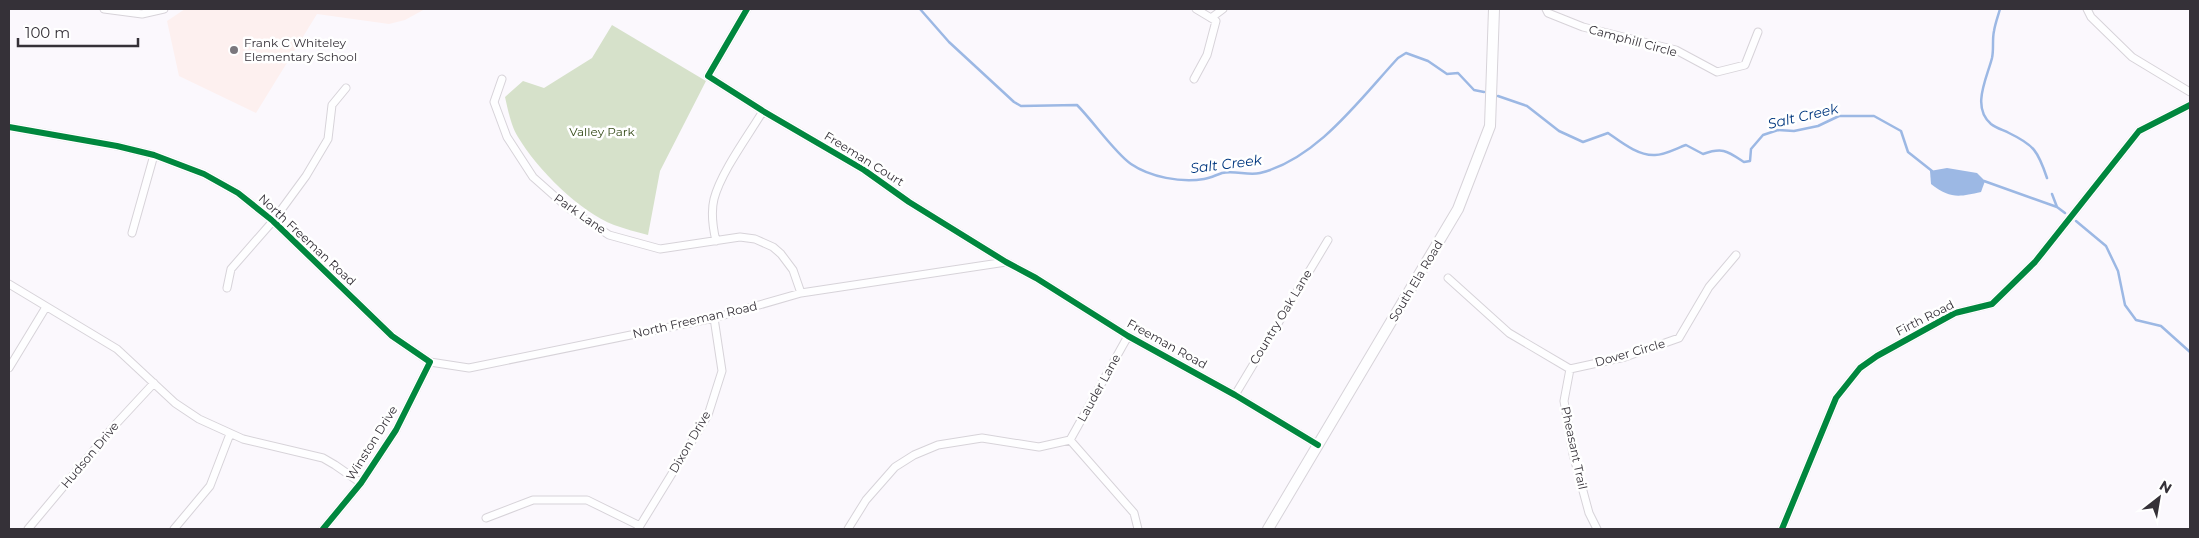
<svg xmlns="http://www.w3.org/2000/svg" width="2199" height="538" viewBox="0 0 2199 538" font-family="Montserrat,sans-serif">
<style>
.education{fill:#fdf0ef}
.green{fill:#d6e1ca}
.water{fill:#9cb8e4}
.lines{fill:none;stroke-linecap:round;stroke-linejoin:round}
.stream{stroke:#9cb8e4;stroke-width:2.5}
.minor-casing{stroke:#d7d3d9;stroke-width:9}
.secondary-casing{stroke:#d7d3d9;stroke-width:12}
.minor{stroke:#fefeff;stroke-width:7}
.secondary{stroke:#fefeff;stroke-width:10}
.cycleway-casing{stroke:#fff;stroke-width:9}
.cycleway{stroke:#00873e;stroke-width:6}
.poi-dot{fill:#7a777d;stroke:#fff;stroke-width:2}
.labels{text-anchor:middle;stroke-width:5;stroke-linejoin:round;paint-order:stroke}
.street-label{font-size:12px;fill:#353138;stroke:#fff}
.poi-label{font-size:12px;fill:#353138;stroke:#fff;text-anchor:start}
.park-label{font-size:12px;fill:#354b19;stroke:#fff}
.water-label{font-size:14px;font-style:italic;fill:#00377f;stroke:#fff}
</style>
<rect width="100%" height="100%" fill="#fbf8fd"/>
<path class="education" d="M185,9h240l-20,11 -16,4 -72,-10 -61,99 -77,-37 -12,-55z"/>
<path class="green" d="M612,25l94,56 -46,90 -12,64c-11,-3 -23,-6 -34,-10 -34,-13 -77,-56 -96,-88 -7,-11 -10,-27 -13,-40l18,-16 21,7 48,-30z"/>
<path class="water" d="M1947,168l30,5 8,8 -4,11c-22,5 -31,7 -50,-8l-1,-13z"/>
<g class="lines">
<path class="stream" d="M920,9l29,33 65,60 7,4 56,-1c16,16 38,48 54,59 19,13 50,19 73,15 6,-1 12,-4 18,-6 13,-3 26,3 38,0 57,-14 100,-74 138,-115l8,-5 22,8 19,13 11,-1 16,17 10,2
M2000,9c-2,7 -5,15 -6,22 -2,9 0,18 -2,27 -5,20 -21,49 -1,66 5,4 12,6 18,9 25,12 29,18 38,45
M1498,96l29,10 32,25 24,11 25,-9c13,9 30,23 47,22 10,0 22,-7 31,-10l17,9c20,-7 24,-3 41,8l6,-1 1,-12 12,-14 15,-5 16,1 24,-5 21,-10h35l27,15 7,21 24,19
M1984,181l73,26 8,6
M2052,194l5,13
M2076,221l30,25 12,25 7,34 11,15 25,6 29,26"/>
<g class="minor-casing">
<path id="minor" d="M104,9l38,5 22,-5
M747,9l-39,67 55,35 101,59 45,32 97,60 30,16 92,58 107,59 83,50
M1546,9l2,4 35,14 93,23 41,22 28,-7 13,-33
M2087,9l4,8 41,40 58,35
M1211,18l12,-9
M502,79l-8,23 13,35 26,40 35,31 41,27 51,14 80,-12 15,2 18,8 8,7 12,16 8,23
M1194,79l13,-24 9,-34 -20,-12
M9,127l108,19 37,9 50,19 34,19 35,28 119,115 38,26 39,6 245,-50 87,-25 205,-31
M132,233l22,-78
M716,241c-3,-13 -5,-30 -2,-42 7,-27 34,-63 49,-88
M1448,278l61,55 61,36 -6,32 4,22 5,31 16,59 8,16
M9,284l108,65 58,54 24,16 44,20 80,19 12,7 26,18
M227,288l4,-19 42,-48 33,-45 22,-37 4,-34 14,-17
M9,368l37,-61
M1570,369l55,-12 54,-19 30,-51 27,-32
M1235,395l93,-155
M1070,440l58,-104
M486,518l47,-18h54l53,26
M28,529l87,-104 39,-42
M174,529l36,-43 20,-52
M323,529l38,-46 35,-53 34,-68
M638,529l70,-114 14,-44 -8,-53
M848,529l18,-29 29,-33 19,-12 24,-10 44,-7 57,9 31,-7 64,73 4,16
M1782,529l54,-131 24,-30 17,-12 78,-43 37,-9 43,-42 104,-131 51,-26"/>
</g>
<g class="secondary-casing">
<path id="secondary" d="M1268,529l190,-320 32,-83 4,-117"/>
</g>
<use href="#minor" class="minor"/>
<use href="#secondary" class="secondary"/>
<g class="cycleway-casing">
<path id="cycleway" d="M747,9l-39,67 55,35 101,59 45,32 97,60 30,16 92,58 107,59 83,50
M9,127l108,19 37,9 50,19 34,19 35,28 119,115 38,26 -34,68 -35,53 -38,46
M1782,529l54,-131 24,-30 17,-12 78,-43 37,-9 43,-42 104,-131 51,-26"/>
</g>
<use href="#cycleway" class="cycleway"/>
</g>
<circle class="poi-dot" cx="234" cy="50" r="5"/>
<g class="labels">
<g class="street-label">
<text transform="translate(1633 41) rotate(15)" y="4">Camphill Circle</text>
<text transform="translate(864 159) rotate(32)" y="4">Freeman Court</text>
<text transform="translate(580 214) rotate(35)" y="4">Park Lane</text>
<text transform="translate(307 240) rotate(43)" y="4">North Freeman Road</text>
<text transform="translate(1416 281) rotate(-59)" y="4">South Ela Road</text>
<text transform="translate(1281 317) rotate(-59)" y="4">Country Oak Lane</text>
<text transform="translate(1925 318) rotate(-27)" y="4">Firth Road</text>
<text transform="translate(695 320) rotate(-13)" y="4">North Freeman Road</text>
<text transform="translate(1167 344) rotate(29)" y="4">Freeman Road</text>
<text transform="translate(1630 353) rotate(-16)" y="4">Dover Circle</text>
<text transform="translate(1099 388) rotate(-61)" y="4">Lauder Lane</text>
<text transform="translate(690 442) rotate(-60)" y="4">Dixon Drive</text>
<text transform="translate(372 443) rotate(-58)" y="4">Winston Drive</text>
<text transform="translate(1574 448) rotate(78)" y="4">Pheasant Trail</text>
<text transform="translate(90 455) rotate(-50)" y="4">Hudson Drive</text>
</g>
<g class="poi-label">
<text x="244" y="47">Frank C Whiteley<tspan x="244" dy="14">Elementary School</tspan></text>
</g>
<g class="park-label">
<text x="602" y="136">Valley Park</text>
</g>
<g class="water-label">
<text transform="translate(1803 116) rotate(-13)" y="5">Salt Creek</text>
<text transform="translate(1226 164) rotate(-7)" y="5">Salt Creek</text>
</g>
</g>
<rect width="2199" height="538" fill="none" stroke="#353138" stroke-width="20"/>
<g transform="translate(2159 498) rotate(31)" stroke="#ffffff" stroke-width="4" paint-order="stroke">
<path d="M0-4L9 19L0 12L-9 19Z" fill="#353138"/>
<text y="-8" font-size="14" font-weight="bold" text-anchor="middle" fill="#353138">N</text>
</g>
<path d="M18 38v8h120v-8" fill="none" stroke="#353138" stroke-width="2.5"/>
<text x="25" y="38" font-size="15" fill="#353138" stroke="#ffffff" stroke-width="4" paint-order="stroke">100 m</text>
</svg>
